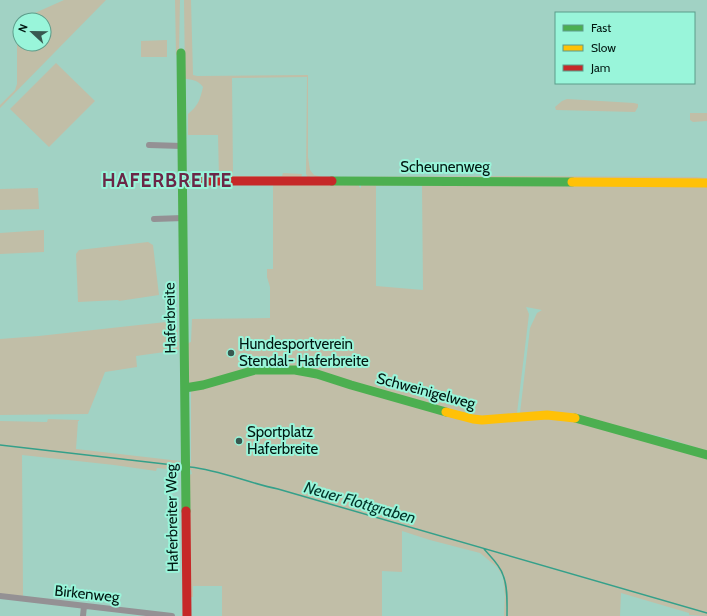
<svg xmlns="http://www.w3.org/2000/svg" width="707" height="616" viewBox="0 0 707 616" font-family="Cabin,sans-serif">
<style>
.green{fill:#c1bea7;fill-rule:evenodd}
.lines{fill:none;stroke-linecap:round;stroke-linejoin:round}
.stream{stroke:#34a08a;stroke-width:1.5}
.street{stroke:#949194;stroke-width:6}
.fast{stroke:#4caf50;stroke-width:9}
.slow{stroke:#ffc107;stroke-width:9}
.jam{stroke:#c62828;stroke-width:9}
.poi-dot{fill:#385850;stroke:#99f5da;stroke-width:1.5}
.labels{text-anchor:middle;stroke-width:4;stroke-linejoin:round;paint-order:stroke}
.street-label{font-size:15px;fill:#001711;stroke:#99f5da}
.poi-label{font-size:15px;fill:#001711;stroke:#99f5da;text-anchor:start}
.water-label{font-size:16px;font-style:italic;fill:#013429;stroke:#99f5da}
.district-label{font-size:19px;font-weight:bold;letter-spacing:1px;fill:#6a2847;stroke:#99f5da}
</style>
<rect width="100%" height="100%" fill="#a1d2c4"/>
<path class="green" d="M64,0h42l-106,108v-3l15,-15 2,-6v-63zM20,20h24v24h-24z
M175,0h5l-1,54 -3,1z
M184,0h7l2,75 4,1 111,-1v82l2,13 4,5 8,2 199,-1 175,1 11,1v3l-391,-3 -2,-2h-3l-3,2 -2,-4 1,-97 -75,1 1,98h49l1,-3 19,1 -1,4h-82l-1,-43h-30v-21c10,-8 12,-14 15,-27 -4,-6 -11,-8 -18,-8z
M167,40v17h-26v-16z
M56,63l39,38 -46,46 -39,-38z
M567,99l67,4 4,1v3l-3,5 -79,-2 -1,-3 7,-6z
M690,113h17v8l-14,1 -3,-2z
M359,184v3l2,1v-3h44l-29,1v100l47,4 -1,-105h285v266l-41,-13 -82,-20 -64,-5 10,-85 7,-15 5,-3 -16,-3 3,7 -12,99 -30,5 -195,-50 -90,16 -14,-1v-40l3,-1 1,-23 78,-1v-31l-3,-10v-8h6v-84z
M38,188l1,21 -39,1v-21z
M44,230v22l-44,2v-21z
M148,242l5,3 6,50 -40,6 -1,-1 -40,2 -2,-48 3,-4z
M175,321l2,1 2,28 -43,6 1,11 -32,5 -17,42 -88,1v-76l39,-3z
M289,371l182,49 93,-2 143,41v157l-18,-1v-2l-68,-20 -1,23h-116l1,-20 -2,-19 -6,-10 -17,-14 -50,-13 -28,-9v41l-20,-1v45h-160v-30h-29v11h-3l-1,-122 3,-1 -1,-4h-3l1,-8 2,1v-72l49,-15z
M48,419l31,1v1h-1l-2,28 104,12v9l-23,-2 -1,3 -42,-6 -92,-10 1,141 -23,-2v-173l47,1z"/>
<g class="lines">
<path class="stream" d="M0,445l182,21
M190,467c30,3 58,16 88,22l429,124
M484,549c7,8 16,16 19,26 5,12 4,28 4,41"/>
<path class="street" d="M149,145l33,1
M154,219l29,-1
M0,596l172,20
M83,616l1,-10"/>
<path class="fast" d="M181,53l5,458
M332,181l240,1
M185,388l18,-3 52,-15h40l22,4 34,11 95,27
M575,418l132,37"/>
<path class="slow" d="M572,182l135,1
M446,412l27,7 9,1 65,-5 28,3"/>
<path class="jam" d="M183,181h149
M186,511l1,105"/>
</g>
<g class="poi-dot">
<circle cx="231" cy="353" r="4"/>
<circle cx="239" cy="441" r="4"/>
</g>
<g class="labels">
<g class="street-label">
<text x="445" y="172">Scheunenweg</text>
<text transform="translate(170 318) rotate(-91)" y="5">Haferbreite</text>
<text transform="translate(426 391) rotate(15)" y="5">Schweinigelweg</text>
<text transform="translate(172 518) rotate(-91)" y="5">Haferbreiter Weg</text>
<text transform="translate(87 594) rotate(6)" y="5">Birkenweg</text>
</g>
<g class="poi-label">
<text x="239" y="349">Hundesportverein<tspan x="239" dy="17">Stendal- Haferbreite</tspan></text>
<text x="247" y="437">Sportplatz<tspan x="247" dy="17">Haferbreite</tspan></text>
</g>
<g class="water-label">
<text transform="translate(360 502) rotate(16)" y="6">Neuer Flottgraben</text>
</g>
<g class="district-label">
<text x="167" y="187">HAFERBREITE</text>
</g>
</g>
<rect x="555" y="12" width="140" height="72" fill="#99f5da" stroke="#5c9c8a"/>
<rect x="563" y="25" width="20" height="6" fill="#4caf50" stroke="#5c9c8a"/>
<text x="591" y="32" font-size="12" fill="#001711">Fast</text>
<rect x="563" y="45" width="20" height="6" fill="#ffc107" stroke="#5c9c8a"/>
<text x="591" y="52" font-size="12" fill="#001711">Slow</text>
<rect x="563" y="65" width="20" height="6" fill="#c62828" stroke="#5c9c8a"/>
<text x="591" y="72" font-size="12" fill="#001711">Jam</text>
<g transform="translate(32 32) rotate(292)"><circle r="19" fill="#99f5da" stroke="#5c9c8a"/>
<path d="M0-3L7 15L0 10L-7 15Z" fill="#385850"/>
<text y="-6" font-size="11" font-weight="bold" text-anchor="middle" fill="#001711">N</text>
</g>
</svg>
